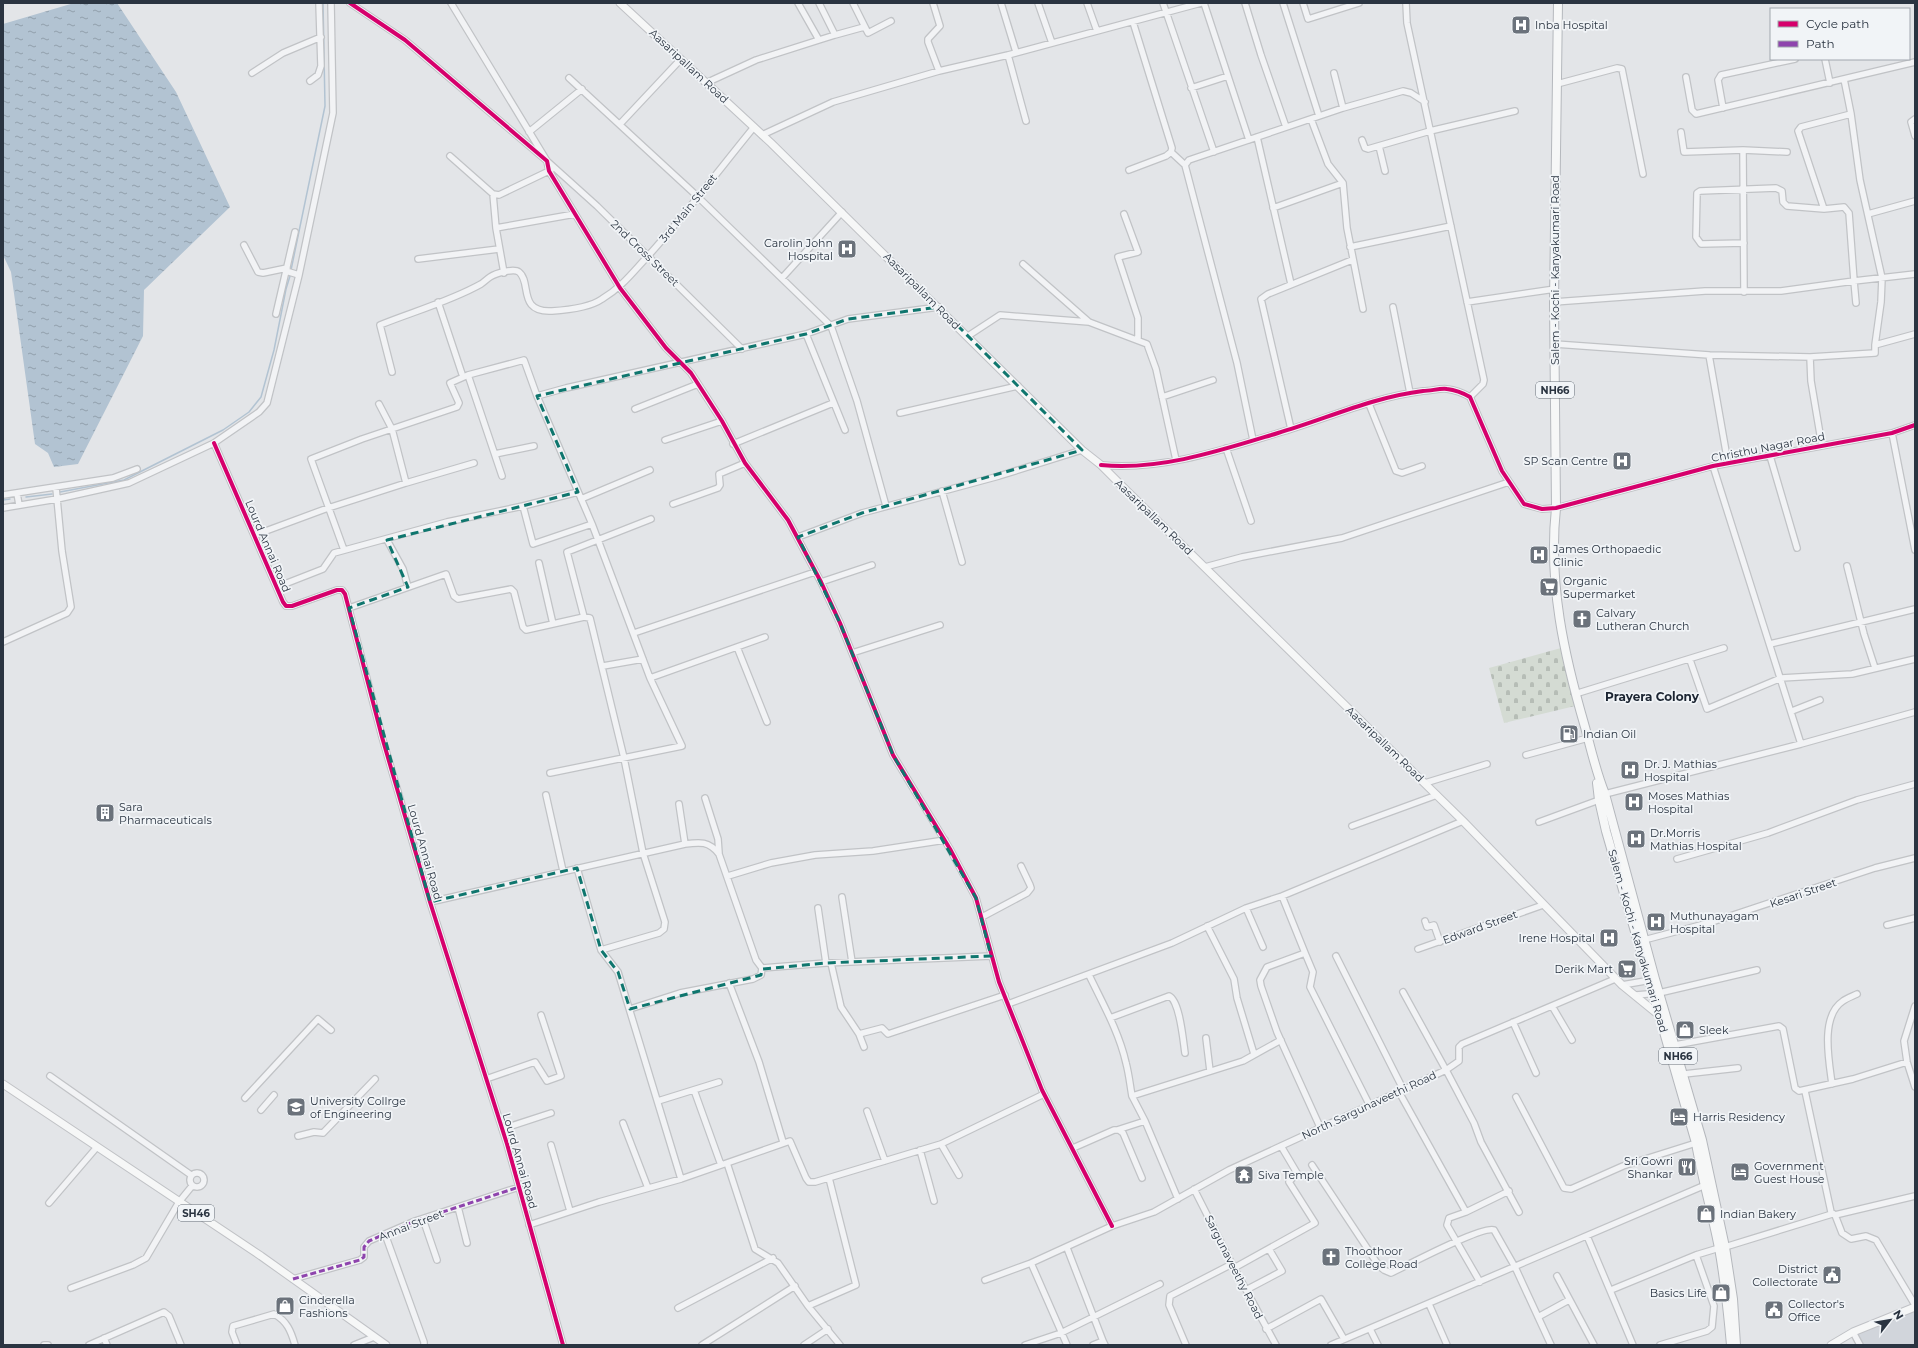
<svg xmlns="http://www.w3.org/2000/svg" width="1918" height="1348" viewBox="0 0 1918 1348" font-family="Montserrat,sans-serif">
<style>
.built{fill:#d1d5db}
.cemetery{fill:url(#cemetery-stones)}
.water{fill:url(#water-ripples)}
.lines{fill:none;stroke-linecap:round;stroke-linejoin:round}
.stream{stroke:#b2c3d2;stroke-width:1.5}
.minor-casing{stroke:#c1c3c6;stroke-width:8}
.major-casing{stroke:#c0c2c6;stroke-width:9}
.highway-casing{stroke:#b5b8bd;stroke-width:10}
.minor{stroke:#f2f3f5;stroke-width:5.5}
.major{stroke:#f6f7f7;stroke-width:7}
.highway{stroke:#f6f7f7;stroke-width:8}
.quiet{stroke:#8e44ad;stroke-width:3;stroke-dasharray:6 3;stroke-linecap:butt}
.cycleway-casing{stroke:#f1f4f7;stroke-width:6}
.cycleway{stroke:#d6006c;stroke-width:4}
.marked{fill:none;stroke:#0f766e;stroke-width:3;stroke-dasharray:8 5;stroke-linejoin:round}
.labels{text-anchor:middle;stroke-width:3.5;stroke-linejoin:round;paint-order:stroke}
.shield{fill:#f1f4f7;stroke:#666e78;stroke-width:1}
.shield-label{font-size:10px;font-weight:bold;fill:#2a3441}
.poi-label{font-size:11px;fill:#2a3441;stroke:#f1f4f7;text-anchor:start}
.street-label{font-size:11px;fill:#2a3441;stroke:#f1f4f7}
.neighbourhood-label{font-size:12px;font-weight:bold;fill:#1c2532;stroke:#f1f4f7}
</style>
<defs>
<pattern id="cemetery-stones" width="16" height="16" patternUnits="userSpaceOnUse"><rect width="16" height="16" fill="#d4dbd3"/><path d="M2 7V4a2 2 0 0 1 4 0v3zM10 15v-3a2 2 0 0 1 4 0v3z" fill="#b6bdb6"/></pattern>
<pattern id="water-ripples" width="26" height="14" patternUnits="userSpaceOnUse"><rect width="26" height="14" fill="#b2c3d2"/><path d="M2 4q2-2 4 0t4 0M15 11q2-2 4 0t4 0" fill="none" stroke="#919fac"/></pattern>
</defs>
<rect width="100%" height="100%" fill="#e3e5e8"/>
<path class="built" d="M1915,1311v34h-52l-5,-11z"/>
<path class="cemetery" d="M1561,648l14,58 -71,17 -15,-55z"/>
<path class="water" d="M74,3h43l59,89 54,115 -86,83 -1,46 -65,128 -24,3 -6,-14 -13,-9 -24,-172 -8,-17v-231z"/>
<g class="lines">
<path class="stream" d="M291,270l34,-164 -2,-103
M60,492l64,-12 99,-50 26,-18 12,-15 13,-47 12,-61 4,-13
M26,497l26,-3
M3,500l7,-1"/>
<g class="minor-casing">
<path id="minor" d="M350,3l55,37 142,121 2,10 71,117 46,60 25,25 31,48 23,42 43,57 33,62 19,41 53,132 57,94 26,49 23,84 43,108 70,136
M451,3l96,158 50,45 145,143
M819,3l16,32 29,-8
M853,3l15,30 23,-12
M933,3l7,23 -12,13v3l11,29
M1001,3l15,49
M1038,3l14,40
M1087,3l10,28
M1163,3l51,149
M1204,3l45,137
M1245,3l16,52 25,72
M1283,3l36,113
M1303,3l5,16 51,-16
M1406,3l1,20 77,357 -1,4 -13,13
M819,40l16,-5
M1008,55l18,66
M1825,59l5,24
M252,73l31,-20 38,-16
M1334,73l9,35
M1686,77l6,33 4,4 219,-52
M569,78l128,118 134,130 26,75 29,105
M1844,79l7,35 9,66 22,98 -1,24 -6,43 40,-11
M310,81l8,-6 3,-9 -2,-63
M706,83l50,-23 63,-20 -21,-37
M1557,84l60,-16 5,1 21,105
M1191,88l37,-12
M1723,108l-5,-28 3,-5 74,-16
M1311,119l17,45 15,19 4,45 16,81
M1915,119l-4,3 4,14
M620,124l61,-65
M529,132l53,-43
M1681,132l3,20 59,-2
M762,135l71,-33 106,-31 69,-16 193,-52
M1257,137l34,147
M1362,140l3,8 3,1 62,-18 85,-20
M1379,146l6,25
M1171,152l14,13
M450,156l43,38 6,1 52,-25
M1129,170l37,-14 5,-4 1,-4 -39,-126
M493,194l3,34 79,-14
M1273,208l70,-25
M1824,209l-26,-78 3,-4 50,-13
M1124,214l14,38 -20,5 20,61v21
M1868,214l47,-13
M496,228l8,45
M1744,243l-43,1 -5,-7 1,-44 3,-2 76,-3 6,3 1,11 4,4 37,3 20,-2 5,6 5,68 61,-7
M244,245l14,27 5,1 24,-5
M1350,247l101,-21
M418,259l81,-10
M1023,264l66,58 58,22 9,25 20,91
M286,271l13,4
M782,278l60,-66
M1744,292l-1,-142 44,2
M438,302l25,75
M1467,302l88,-13
M1554,302l151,-11h76l73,-10 2,22
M1393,307l17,86
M276,314l19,-82
M806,334l39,96
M968,336l32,-21 89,7
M1555,344l154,11 101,2
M1709,355l19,108
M392,372l-12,-47c32,-13 71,-24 101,-41 3,-2 6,-5 9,-7 6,-4 24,-9 29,-5 13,10 -2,41 33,39 16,-1 37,-3 50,-12 19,-11 31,-27 46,-43 37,-41 71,-86 106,-129
M468,375l34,101
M1162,397l51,-17
M379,404l13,25 14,54 68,-20
M1369,404l27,67 6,2 20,-7
M635,409l63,-25
M900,413l118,-27
M1291,429l-30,-130 7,-5 84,-34
M1892,433l23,117
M665,440l57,-19
M1253,440l-16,-77 -52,-198 4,-5 154,-52 60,-17 8,2 14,9
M214,443l69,159 3,4h6l45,-16h5l3,4 37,143 48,165 77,242 56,201
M733,444l100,-41
M1822,446l-11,-65 -1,-24 65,-4v-8
M1226,448l25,73
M495,454l39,-8
M1770,456l27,92
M1101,465c59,6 121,-15 177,-32 48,-14 95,-36 145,-42 8,0 17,-3 24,-2 9,1 16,4 23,8l32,74 22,33 18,5 14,-1 157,-42 179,-33 23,-8
M1713,466l88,278
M942,491l20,71
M17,493l2,12
M3,495l110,-17 24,-9
M581,499l69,-29
M673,504l45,-16 2,-3 -1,-11 26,-11
M523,506l55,-14
M3,508l54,-9 72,-16 85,-40 45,-31 8,-9 32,-128 34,-162 -2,-110
M255,535l73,-27 78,-25
M798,537l64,-24 137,-37 83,-26
M387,540l16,29 5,18
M344,550l-33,-91 51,-20 95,-32 2,-4 -9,-20 18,-8 56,-15 13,36
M539,563l14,61
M1847,566l17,68 11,34
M1205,567l37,-10 100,-19 167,-56
M821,582l51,-17
M277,587l46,-18 11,-16 113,-31 76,-16 10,38 59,-20 -55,-128 29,-8 240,-54 42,-15 91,-12
M349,608l97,-34 8,22 4,3 53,-10 3,3 9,35 3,3 58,-13 6,1 34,140 19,95 22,69 -1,7 -5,4 -58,17
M584,617l-17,-65 84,-33
M634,633l181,-61
M3,642l64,-29 4,-6 -9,-56 -6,-63
M1770,644l145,-35
M737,647l30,75
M852,653l88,-28
M1690,660l17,49 74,-31 71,-4 63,-15
M603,666l40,-7
M650,678l115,-41
M1575,694l149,-46
M1792,711l28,-11
M1526,755l62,-17
M550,773l132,-27 -32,-68 -58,-154
M1425,783l62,-19
M1605,794l196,-50 114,-32
M546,795l17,76
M705,798l13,41 1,14
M679,804l6,40
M1539,822l60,-22
M1352,826l85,-31
M1677,859l91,-26 89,-33 58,-16
M577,868l24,82 17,22 63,207
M728,876l43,-13 44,-8 58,-4 72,-11
M1282,896l23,57 -38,14 -7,13 1,6 16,46 43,95
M842,897l10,65
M430,902l255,-58c15,-2 24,-3 34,10l37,106 6,8 64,-5 165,-7
M818,908l8,55
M1246,908l17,39
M982,917l45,-24 4,-5 -1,-3 -9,-19
M1425,921l2,6 7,-2 6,17
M1887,925l28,-7
M1207,926l27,53 3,19 17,56
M1644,940l68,-18 163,-54 40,-10
M1418,949l125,-44
M1305,953l8,19 -3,15 60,119
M1336,956l67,133
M831,963l10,44 18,27 5,13
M1089,975c14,29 30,57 37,88 3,11 4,22 6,33
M729,983l30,79 24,80
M1622,985l29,-5
M1403,992l43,78 28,53 7,19 38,70
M1636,995l23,-2 98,-23
M1008,1004l164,-61 74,-35 36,-12 181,-75
M1552,1006l20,34
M1915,1006l-11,35 3,21 8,25
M630,1009l50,-16 73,-14 8,-4 1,-7
M1110,1018l59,-22c11,5 14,44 16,57
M1513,1022l23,51
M859,1034l23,-6 6,6 117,-39
M1206,1038l4,33
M1675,1045l104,-19 4,3 12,59 4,3 54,-12 54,-17
M1684,1074l54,-6
M50,1076l141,99
M486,1079l49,-17 12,19 14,-5 -20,-61
M1832,1084c-3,-23 -12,-68 11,-83 4,-3 10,-5 14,-7
M694,1090l27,75
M1805,1091l26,121 4,3 80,-19
M1399,1092l67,120 -17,6 -2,7 33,57
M1516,1097l48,91 7,1 52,-23 73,-23
M245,1098l73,-79 13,11
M658,1101l61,-19
M261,1110l13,-15
M867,1111l18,50
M623,1123l25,65
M502,1129l49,-16
M1117,1130l28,-9
M298,1136l16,-4 9,1 52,-54
M941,1144l18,31
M551,1145l19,66
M1073,1148l41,-18h5l4,3 19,45
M920,1150l14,51
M727,1163l28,86 23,14 30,43 32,39
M1312,1165l67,101 5,4 7,3c15,-7 92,-48 103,-43l21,37 36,78
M190 1180a7 7 0 1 1 14 0a7 7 0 1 1-14 0Z
M1194,1189l38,75 44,81
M1178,1199l-33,-78 -13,-25 111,-35 38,-21
M49,1203l48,-56
M458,1207l9,36
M1466,1212l43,-21
M1835,1215l7,18 9,6 15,-3 10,4 39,65
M423,1219l14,41
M529,1225l70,-23 82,-23 109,-38 16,37 3,4h6l126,-38 103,-50
M385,1234l39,108v3
M1587,1236l46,109
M1725,1247l107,-33
M1067,1248l36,93
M1234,1268l81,-45 -26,-41 8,-9 -16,-27
M1557,1276l37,69
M293,1279l67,-19 4,-3v-10l5,-6 46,-20 104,-34
M985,1280l46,-17
M71,1288l62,-23 13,-7 33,-56 13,-16
M1246,1290l36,-19 -13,-22
M1611,1290l85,-35
M1429,1304l18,41
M808,1306l48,-21 -27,-107
M678,1308l95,-50
M1538,1317l31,-17
M1266,1329l55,-30 23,40
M1370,1329l8,16
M1853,1332l7,13
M104,1338l3,7
M44,1345h4
M89,1345l75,-33 5,4 12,29
M237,1345l-5,-13 1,-6 41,-12c13,7 17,17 21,31
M354,1345l20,-8
M702,1345l93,-59
M804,1345l24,-16
M1025,1345l36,-12 99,-49
M1067,1345l-36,-82 81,-37 42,-14 75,-42 217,-100 13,-9v-14l3,-3 153,-65
M1093,1345l10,-4 2,4
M1186,1345l-17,-40 1,-9 62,-32
M1331,1345l372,-159
M1660,1345l47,-14 5,-4 2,-21 -18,-51 23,-7"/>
</g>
<g class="major-casing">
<path id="major" d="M620,3l151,140 311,307 19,15 27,27 335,329 159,164 38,31
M3,1084l258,172 125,89
M1831,1345l22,-13 62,-25"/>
</g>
<g class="highway-casing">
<path id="highway" d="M1558,3l-4,299 2,206c-8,75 8,147 29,219 6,22 11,45 20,67l50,185 47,161 23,107 8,52 3,46
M1597,783l2,17 7,31 90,312c6,35 16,69 23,105 6,32 9,64 12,97"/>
</g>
<use href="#minor" class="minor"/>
<use href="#major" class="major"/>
<use href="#highway" class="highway"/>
<path class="quiet" d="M293,1279l67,-19 4,-3v-10l5,-6 46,-20 104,-34"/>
<g class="cycleway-casing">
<path id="cycleway" d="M350,3l55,37 142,121 2,10 71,117 46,60 25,25 31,48 23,42 43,57 33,62 19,41 53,132 57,94 26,49 23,84 43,108 70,136
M214,443l69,159 3,4h6l45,-16h5l3,4 37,143 48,165 77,242 56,201
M1101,465c59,6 121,-15 177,-32 48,-14 95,-36 145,-42 8,0 17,-3 24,-2 9,1 16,4 23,8l32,74 22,33 18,5 14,-1 157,-42 179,-33 23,-8"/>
</g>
<use href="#cycleway" class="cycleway"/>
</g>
<path class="marked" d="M939,307l143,143 -220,63 -64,24 42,86 53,132 83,143 15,58 -165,7 -64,6 -1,6 -131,34 -12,-37 -17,-22 -24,-82 -147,34 -81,-294 59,-21 -21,-47 191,-48 -41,-96 269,-62 42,-15z"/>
<defs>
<g id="hospital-square" transform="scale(1)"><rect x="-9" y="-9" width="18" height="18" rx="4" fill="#6b727b" stroke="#f1f4f7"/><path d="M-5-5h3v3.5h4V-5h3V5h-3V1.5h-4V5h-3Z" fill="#fff"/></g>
<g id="supermarket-square" transform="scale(1)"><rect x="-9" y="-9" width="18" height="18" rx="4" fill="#6b727b" stroke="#f1f4f7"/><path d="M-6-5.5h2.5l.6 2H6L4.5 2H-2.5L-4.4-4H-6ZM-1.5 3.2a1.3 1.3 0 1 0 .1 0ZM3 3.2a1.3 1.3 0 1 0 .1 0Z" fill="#fff"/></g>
<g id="church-square" transform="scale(1)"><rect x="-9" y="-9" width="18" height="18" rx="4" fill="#6b727b" stroke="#f1f4f7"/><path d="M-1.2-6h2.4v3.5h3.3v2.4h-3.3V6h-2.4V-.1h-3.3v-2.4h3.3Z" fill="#fff"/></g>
<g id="fuel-square" transform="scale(1)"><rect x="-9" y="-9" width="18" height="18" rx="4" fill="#6b727b" stroke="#f1f4f7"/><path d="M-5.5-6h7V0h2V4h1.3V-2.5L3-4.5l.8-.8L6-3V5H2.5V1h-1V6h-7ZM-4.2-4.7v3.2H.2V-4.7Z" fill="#fff"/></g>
<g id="building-square" transform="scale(1)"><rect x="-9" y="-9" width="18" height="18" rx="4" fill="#6b727b" stroke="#f1f4f7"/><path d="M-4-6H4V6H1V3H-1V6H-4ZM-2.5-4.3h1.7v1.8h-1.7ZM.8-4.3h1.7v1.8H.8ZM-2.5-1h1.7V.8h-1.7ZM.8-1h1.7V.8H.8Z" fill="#fff"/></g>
<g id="shop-square" transform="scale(1)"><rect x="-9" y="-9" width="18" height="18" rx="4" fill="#6b727b" stroke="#f1f4f7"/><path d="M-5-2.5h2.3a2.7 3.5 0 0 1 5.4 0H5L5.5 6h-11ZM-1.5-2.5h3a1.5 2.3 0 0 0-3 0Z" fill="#fff"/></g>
<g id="university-square" transform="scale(1)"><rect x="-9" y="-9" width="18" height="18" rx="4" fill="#6b727b" stroke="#f1f4f7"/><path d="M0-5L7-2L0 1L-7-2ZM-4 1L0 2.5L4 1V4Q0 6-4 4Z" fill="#fff"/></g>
<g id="hotel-square" transform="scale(1)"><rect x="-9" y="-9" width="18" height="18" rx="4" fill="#6b727b" stroke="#f1f4f7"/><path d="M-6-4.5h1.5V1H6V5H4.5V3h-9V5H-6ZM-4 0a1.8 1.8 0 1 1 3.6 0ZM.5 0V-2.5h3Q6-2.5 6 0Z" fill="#fff"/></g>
<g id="restaurant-square" transform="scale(1)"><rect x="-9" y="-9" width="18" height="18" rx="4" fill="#6b727b" stroke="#f1f4f7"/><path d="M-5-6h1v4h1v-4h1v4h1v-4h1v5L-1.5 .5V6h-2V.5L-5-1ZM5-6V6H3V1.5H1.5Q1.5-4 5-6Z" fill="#fff"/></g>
<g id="temple-square" transform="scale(1)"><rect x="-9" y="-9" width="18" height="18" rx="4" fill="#6b727b" stroke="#f1f4f7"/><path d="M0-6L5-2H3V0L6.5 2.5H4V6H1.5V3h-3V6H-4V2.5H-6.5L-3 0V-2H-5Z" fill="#fff"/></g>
<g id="civic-square" transform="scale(1)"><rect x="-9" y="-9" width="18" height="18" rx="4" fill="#6b727b" stroke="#f1f4f7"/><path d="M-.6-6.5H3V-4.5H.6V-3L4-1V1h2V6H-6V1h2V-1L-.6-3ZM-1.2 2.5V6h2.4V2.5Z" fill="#fff"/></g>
</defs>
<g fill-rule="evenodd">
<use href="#hospital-square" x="1521" y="25"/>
<use href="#hospital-square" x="847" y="249"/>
<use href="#hospital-square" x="1622" y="461"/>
<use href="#hospital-square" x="1539" y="555"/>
<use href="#supermarket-square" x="1549" y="587"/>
<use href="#church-square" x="1582" y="619"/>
<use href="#fuel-square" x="1569" y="734"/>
<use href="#hospital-square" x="1630" y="770"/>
<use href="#hospital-square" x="1634" y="802"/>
<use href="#building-square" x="105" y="813"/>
<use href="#hospital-square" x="1636" y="839"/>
<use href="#hospital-square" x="1656" y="922"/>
<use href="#hospital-square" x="1609" y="938"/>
<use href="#supermarket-square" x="1627" y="969"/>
<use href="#shop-square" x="1685" y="1030"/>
<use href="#university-square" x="296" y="1107"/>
<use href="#hotel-square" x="1679" y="1117"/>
<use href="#restaurant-square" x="1687" y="1167"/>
<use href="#hotel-square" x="1740" y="1172"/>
<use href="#temple-square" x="1244" y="1175"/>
<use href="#shop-square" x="1706" y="1214"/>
<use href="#church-square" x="1331" y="1257"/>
<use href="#civic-square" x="1832" y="1275"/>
<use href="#shop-square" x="1721" y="1293"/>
<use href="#shop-square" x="285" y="1306"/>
<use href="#civic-square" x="1774" y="1310"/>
</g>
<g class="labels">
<g class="shield">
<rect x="1536" y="382" width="38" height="16" rx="3"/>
<rect x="1659" y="1048" width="38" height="16" rx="3"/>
<rect x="178" y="1205" width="36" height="16" rx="3"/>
</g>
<g class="shield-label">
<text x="1555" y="394">NH66</text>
<text x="1678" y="1060">NH66</text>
<text x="196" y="1217">SH46</text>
</g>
<g class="poi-label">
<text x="1535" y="29">Inba Hospital</text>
<text x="833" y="247" text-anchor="end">Carolin John<tspan x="833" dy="13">Hospital</tspan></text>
<text x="1608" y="465" text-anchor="end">SP Scan Centre</text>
<text x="1553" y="553">James Orthopaedic<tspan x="1553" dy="13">Clinic</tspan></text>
<text x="1563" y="585">Organic<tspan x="1563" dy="13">Supermarket</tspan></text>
<text x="1596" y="617">Calvary<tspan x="1596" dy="13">Lutheran Church</tspan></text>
<text x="1583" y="738">Indian Oil</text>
<text x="1644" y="768">Dr. J. Mathias<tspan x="1644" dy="13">Hospital</tspan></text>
<text x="1648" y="800">Moses Mathias<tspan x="1648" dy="13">Hospital</tspan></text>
<text x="119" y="811">Sara<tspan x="119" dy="13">Pharmaceuticals</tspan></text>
<text x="1650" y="837">Dr.Morris<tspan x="1650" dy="13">Mathias Hospital</tspan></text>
<text x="1670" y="920">Muthunayagam<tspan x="1670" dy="13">Hospital</tspan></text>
<text x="1595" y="942" text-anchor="end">Irene Hospital</text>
<text x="1613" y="973" text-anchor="end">Derik Mart</text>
<text x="1699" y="1034">Sleek</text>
<text x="310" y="1105">University Collrge<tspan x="310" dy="13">of Engineering</tspan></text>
<text x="1693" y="1121">Harris Residency</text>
<text x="1673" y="1165" text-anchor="end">Sri Gowri<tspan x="1673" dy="13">Shankar</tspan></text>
<text x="1754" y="1170">Government<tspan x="1754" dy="13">Guest House</tspan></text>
<text x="1258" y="1179">Siva Temple</text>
<text x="1720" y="1218">Indian Bakery</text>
<text x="1345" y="1255">Thoothoor<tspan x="1345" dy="13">College Road</tspan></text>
<text x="1818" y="1273" text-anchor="end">District<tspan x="1818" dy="13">Collectorate</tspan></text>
<text x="1707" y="1297" text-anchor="end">Basics Life</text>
<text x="299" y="1304">Cinderella<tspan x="299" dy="13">Fashions</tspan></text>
<text x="1788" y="1308">Collector's<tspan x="1788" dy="13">Office</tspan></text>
</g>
<g class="street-label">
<text transform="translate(689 66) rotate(43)" y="4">Aasaripallam Road</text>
<text transform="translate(688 208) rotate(-51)" y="4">3rd Main Street</text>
<text transform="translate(645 253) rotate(44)" y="4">2nd Cross Street</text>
<text transform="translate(1555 270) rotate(-90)" y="4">Salem - Kochi - Kanyakumari Road</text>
<text transform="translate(922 291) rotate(45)" y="4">Aasaripallam Road</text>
<text transform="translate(1768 447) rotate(-11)" y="4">Christhu Nagar Road</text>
<text transform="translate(1154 517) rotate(44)" y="4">Aasaripallam Road</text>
<text transform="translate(268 546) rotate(67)" y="4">Lourd Annai Road</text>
<text transform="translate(1385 744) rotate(44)" y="4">Aasaripallam Road</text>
<text transform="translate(425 852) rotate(74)" y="4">Lourd Annai Road</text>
<text transform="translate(1803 893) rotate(-19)" y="4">Kesari Street</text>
<text transform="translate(1480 927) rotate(-20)" y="4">Edward Street</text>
<text transform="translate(1638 941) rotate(74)" y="4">Salem - Kochi - Kanyakumari Road</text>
<text transform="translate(1369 1105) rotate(-25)" y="4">North Sargunaveethi Road</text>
<text transform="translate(520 1161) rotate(74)" y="4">Lourd Annai Road</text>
<text transform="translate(411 1225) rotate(-21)" y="4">Annai Street</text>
<text transform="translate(1234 1267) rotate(63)" y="4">Sargunaveethy Road</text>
</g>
<g class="neighbourhood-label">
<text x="1652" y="701">Prayera Colony</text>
</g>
</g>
<rect width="1918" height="1348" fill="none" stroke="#2a3441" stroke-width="8"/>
<rect x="1770" y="8" width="140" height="52" fill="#f1f4f7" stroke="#a1a7ae"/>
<rect x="1778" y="21" width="20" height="6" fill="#d6006c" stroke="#a1a7ae"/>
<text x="1806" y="28" font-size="12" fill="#2a3441">Cycle path</text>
<rect x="1778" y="41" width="20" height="6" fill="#8e44ad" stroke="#a1a7ae"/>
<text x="1806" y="48" font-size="12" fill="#2a3441">Path</text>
<g transform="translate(1890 1320) rotate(59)" stroke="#f1f4f7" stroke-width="3" paint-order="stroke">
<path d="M0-3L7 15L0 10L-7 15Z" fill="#2a3441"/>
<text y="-6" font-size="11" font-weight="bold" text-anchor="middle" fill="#2a3441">N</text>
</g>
</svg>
